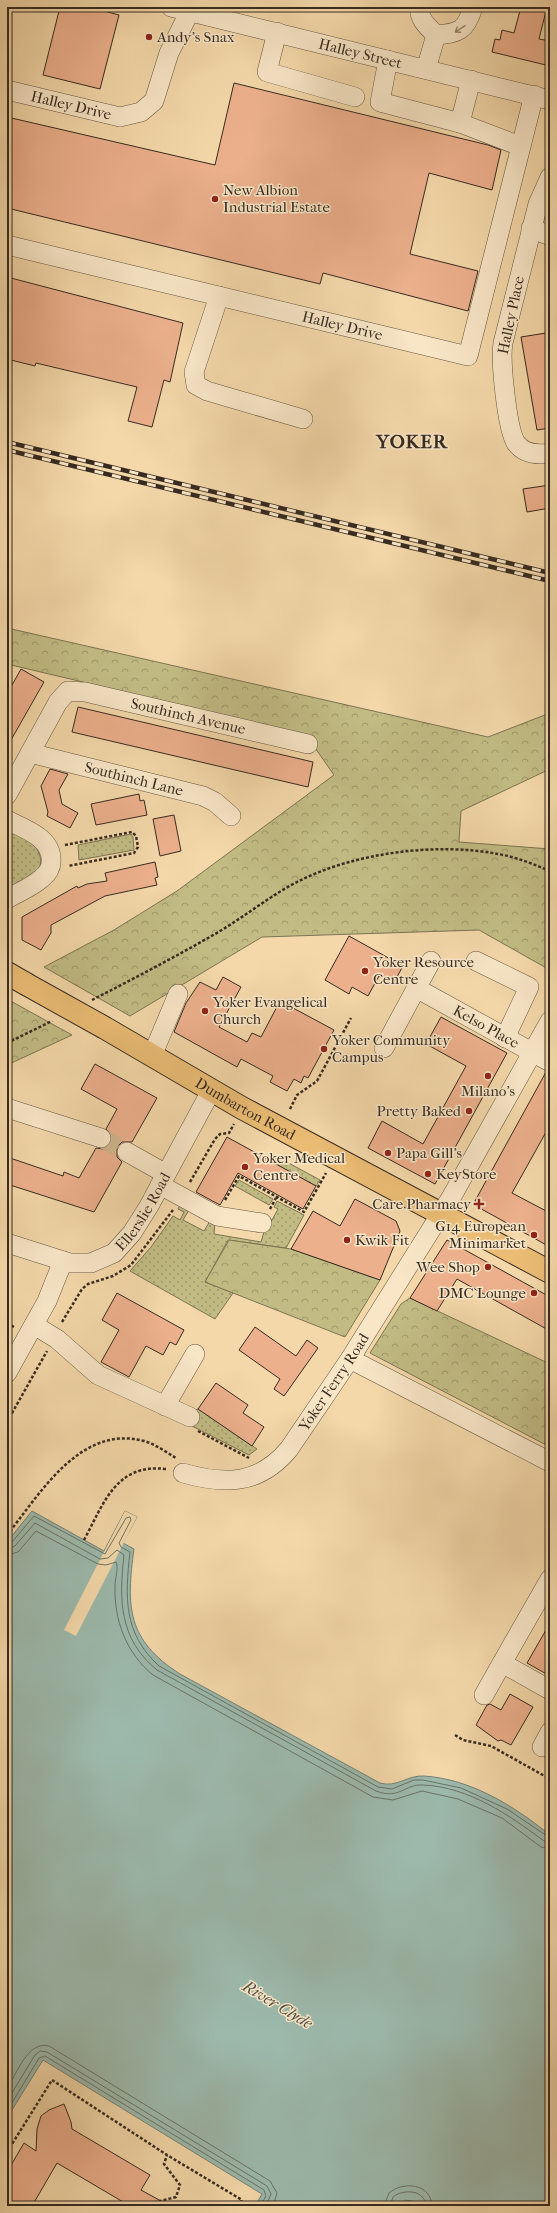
<svg xmlns="http://www.w3.org/2000/svg" width="557" height="2213" viewBox="0 0 557 2213" font-family="'IM FELL French Canon',serif">
<style>
.grass{fill:url(#grass-dots);stroke:#7c7452}
.forest{fill:url(#forest-crowns);stroke:#7c7452}
.water{fill:#9cb9ac;stroke:#748074}
.pier{fill:#f4d8a9}
.lines{fill:none;stroke-linecap:round;stroke-linejoin:round}
.shore{stroke:#6a7266;stroke-width:1}
.building{fill:#ecb08c;stroke:#372b21}
.minor-tunnel{stroke:#ceb58e;stroke-width:19;stroke-dasharray:19 10;stroke-linecap:butt}
.minor-casing{stroke:#665643;stroke-width:20}
.major-casing{stroke:#372b21;stroke-width:24}
.path{stroke:#372b21;stroke-width:2.5;stroke-dasharray:3 2;stroke-linecap:butt}
.minor{stroke:#f8e6c7;stroke-width:19}
.major{stroke:#eabc74;stroke-width:22}
.rail-casing{stroke:#372b21;stroke-width:4.5}
.rail{stroke:#f8e6c7;stroke-width:3;stroke-dasharray:9;stroke-linecap:butt}
.major-bridge-casing{stroke:#372b21;stroke-width:24;stroke-linecap:butt}
.major-bridge{stroke:#eabc74;stroke-width:22}
.oneway{stroke:#988874}
.poi-dot{fill:#8f2418;stroke:#f8e6c7;stroke-width:1.5}
.labels{text-anchor:middle;stroke-width:3;stroke-linejoin:round;paint-order:stroke}
.poi-label{font-size:15px;fill:#372b21;stroke:#f8e6c7;text-anchor:start}
.street-label{font-size:15px;fill:#372b21;stroke:#f8e6c7}
.water-label{font-size:16px;font-style:italic;fill:#504e44;stroke:#f8e6c7}
.district-label{font-size:19px;font-weight:bold;letter-spacing:1px;fill:#372b21;stroke:#f8e6c7}
</style>
<defs>
<pattern id="grass-dots" width="8" height="8" patternUnits="userSpaceOnUse"><rect width="8" height="8" fill="#c2bc84"/><path d="M2 2h.1M6 6h.1" fill="none" stroke="#9e996c" stroke-width="1.8" stroke-linecap="round"/></pattern>
<pattern id="forest-crowns" width="20" height="18" patternUnits="userSpaceOnUse"><rect width="20" height="18" fill="#c2bc84"/><path d="M2 6a3 3 0 1 1 6 0M12 15a3 3 0 1 1 6 0" fill="none" stroke="#9e996c"/></pattern>
</defs>
<rect width="100%" height="100%" fill="#f4d8a9"/>
<filter id="stains"><feTurbulence type="fractalNoise" baseFrequency=".005" numOctaves="4"/><feColorMatrix values="0 0 0 0 .2 0 0 0 0 .09 0 0 0 0 .02 0 0 0 .5 -.17"/></filter>
<radialGradient id="worn" r=".72"><stop offset=".6" stop-color="#630" stop-opacity="0"/><stop offset="1" stop-color="#630" stop-opacity=".3"/></radialGradient>
<path class="grass" d="M7,834c18,-3 43,19 30,38 -6,7 -22,13 -30,17z
M131,834l2,3 1,13 -55,10 -1,-15z
M272,1154l48,26 -4,6 -48,-26z
M239,1180l34,19 -4,6 -34,-19z
M277,1201l27,14 -18,33 -58,-8 -23,42 28,11 -18,26 -85,-48 21,-24 22,-31 7,4 4,-8 -6,-3 2,-4 9,5 -6,10 21,11 6,-10 5,1 -1,12 47,8 7,-24 4,2 6,-11 -4,-2z
M198,1409l59,40 -8,6 -61,-31 6,-13z"/>
<path class="forest" d="M7,628l481,109 62,-24v56l-89,42 -2,31 91,7v121l-71,-40 -217,7 -132,79 -86,-49 70,-37 63,-39 157,-116 -28,-40 -299,-71z
M7,999l65,36 -65,30z
M229,1240l62,9 89,31 -35,57 -140,-55z
M410,1298l140,66v83l-180,-94 31,-49z"/>
<path class="water" d="M32,1511l72,40 21,-40 12,6 -14,26 11,6c-8,58 -7,91 46,125l200,109c17,5 27,-8 44,-7 47,3 90,30 126,59v371h-131l-7,-5 -7,-1 -7,6h-143l7,-12 -219,-134 -36,58v-576z"/>
<path class="pier" d="M125,1511l12,6 -61,119 -12,-6z"/>
<g class="lines">
<path class="shore" d="M7,1544l5,-2 22,-26 71,38 21,-36 4,-1 1,3 -12,23 2,4 9,5c-5,45 -7,81 29,114l219,121 14,2 22,-9h9l38,8 46,21 43,29
M7,1549l8,-3 20,-23 65,36 8,-1 9,-8 7,5c-5,45 -5,84 33,115l219,121c24,9 28,-7 47,-6 46,2 86,30 121,56l6,2
M7,1555l11,-3 18,-21 62,33 8,1 10,-3c3,6 -1,16 -1,24 -1,34 11,67 38,89l220,122 20,3 29,-9 36,8 44,19 39,29 9,2
M7,2089c9,-14 21,-49 42,-43l221,135 7,12 -4,13
M7,2101l28,-46 5,-4 7,1 220,134 4,8 -5,12
M7,2111l32,-53 6,-2 219,134 2,6 -6,10
M384,2206l5,-13c14,-12 42,-10 43,13
M390,2206l3,-9c10,-8 32,-8 33,9"/>
</g>
<path class="building" d="M60,7h29l30,8 -19,74 -57,-14z
M521,7h26l-8,32 11,2v25l-58,-14 3,-13 5,1 2,-10 12,3z
M234,83l254,62 13,5 -9,40 -63,-17 -19,81 68,17 -10,40 -145,-38 -3,11 -313,-76v-91l208,48z
M7,277l176,46 -13,59 -6,-2 -12,47 -24,-6 9,-34 -101,-24 -1,3 -28,-7z
M546,333l4,22v73l-13,2 -16,-93z
M550,485v23l-23,4 -4,-23z
M21,669l23,13 -37,65v-53z
M78,707l235,55 -5,25 -236,-55z
M50,769l18,5 -9,16 3,14 16,9 -8,15 -23,-12 1,-4 -7,-26z
M139,794l1,7 4,-1 3,15 -51,10 -5,-21z
M174,815l7,36 -21,5 -7,-37z
M155,862l3,15 -3,1 2,7 -52,11 -54,29v8l-10,17 -19,-10v-23l55,-31 1,2 9,-4 20,-3 -2,-8z
M349,936l54,30 -10,18 -14,-8 -11,20 -16,-9 -3,7 -24,-14z
M223,977l18,10 -22,40 28,15 5,-9 9,4 19,-36 54,29 -26,48 -4,-2 -3,7 -7,-4 -7,12 -17,-9 3,-6 -32,-17 -4,8 -63,-35 12,-29 14,-21 16,8z
M441,1017l66,36 -72,131 -67,-36 14,-27 41,23 43,-78 -40,-22z
M95,1064l62,34 -25,44h-10l-5,5v10l5,5 -28,50 -87,-28v-27l56,19 1,-4 15,6 17,-30 7,1 6,-3 3,-10 -6,-7 11,-20 -36,-20z
M546,1072l4,1v52l-38,68 38,20v34l-74,-41 -1,-5z
M227,1137l89,49 -13,23 -65,-36 -18,32 -24,-13z
M355,1199l41,22 4,10 -20,49 -89,-31 22,-38 27,15z
M447,1240l103,57v34l-93,-52 -20,32 -27,-13z
M117,1293l67,37 -8,15 -6,-3 -7,13 -17,-9 -17,31 -28,-15 18,-32 -17,-10z
M255,1327l41,29 11,-16 11,8 -34,48 -10,-7 6,-10 -41,-29z
M216,1383l32,22 -5,8 21,14 -12,19 -54,-37z
M550,1623v53l-23,-13z
M510,1694l23,13 -22,38 -10,-5 -3,1 -22,-16 11,-20 3,-1 11,6z
M64,2104l7,18 1,7 78,46 -9,15 29,16h-40l-73,-43 -25,43h-25v-34l17,-29 12,8 1,-22 4,-13 8,-6z"/>
<g class="lines">
<path class="minor-tunnel" d="M101,1138l26,14"/>
<g class="minor-casing">
<g id="minor">
<path id="s1" d="M171,7l379,93"/>
<path d="M420,7c-2,12 8,20 16,28 23,-2 30,-4 37,-28"/>
<path d="M277,32l-10,40 88,25"/>
<path d="M388,60l-8,42 80,21 60,23"/>
<path d="M426,69l10,-34"/>
<path id="s2" d="M7,90l113,27 21,-5 13,-11 15,-48 23,-46"/>
<path d="M460,123l11,-43"/>
<path d="M550,177l-12,27 -35,139c-3,17 4,86 13,100 8,11 22,12 34,10"/>
<path d="M531,228l19,8"/>
<path id="s3" d="M7,245l461,111 66,-261"/>
<path d="M219,296l-25,76 2,13 11,6 96,28"/>
<path id="s4" d="M30,753l173,43 12,6 16,14"/>
<path id="s5" d="M7,795l51,-93 10,-11 17,1 223,52"/>
<path d="M7,820c18,9 46,18 44,42 0,7 -4,12 -9,16 -10,9 -23,14 -35,21"/>
<path d="M476,961l53,26 -24,51"/>
<path id="s6" d="M416,988l134,74"/>
<path d="M384,1048l47,-87"/>
<path d="M152,1056l26,-62"/>
<path d="M7,1108l94,30"/>
<path d="M127,1152l39,22"/>
<path d="M160,1185l57,31 45,7"/>
<path id="s7" d="M7,1243l63,20h21l23,-10 18,-20 17,-27 62,-115"/>
<path d="M34,1325l23,14 41,36 92,42"/>
<path d="M350,1359l200,103"/>
<path d="M7,1373l40,-72 16,-40"/>
<path d="M165,1406l30,-52"/>
<path id="s8" d="M183,1473c42,12 76,12 106,-24l61,-90 102,-163 98,-175"/>
<path d="M550,1579l-48,84 48,27"/>
<path d="M484,1695l18,-32"/>
<path d="M542,1747l8,-15"/>
</g>
</g>
<g class="major-casing">
<g id="major">
<path d="M7,973l19,11"/>
<path id="s9" d="M105,1028l137,80 308,164"/>
</g>
</g>
<path class="path" d="M65,845l67,-13 4,4 2,11 -4,6 -66,13
M92,1000c41,-21 83,-43 123,-66 28,-16 53,-37 82,-52 56,-29 139,-40 201,-28 18,3 35,10 52,17
M7,1043l45,-22
M290,1109l7,-14 20,-14 34,-63
M190,1182l25,-43 5,-5 9,-1 5,-9
M225,1200l14,-24 65,36 22,-39
M270,1209l6,-11
M62,1322l20,-33 6,-5 25,-8 18,-11 42,-55
M7,1323l7,4
M7,1422l40,-71
M198,1431l51,27
M7,1535c33,-41 73,-111 137,-94 11,3 22,11 32,17
M84,1540c20,-37 32,-77 82,-71
M455,1735l8,5 28,6 59,33
M7,2152l45,-72 115,75 75,45 -3,6
M150,2206l6,-4 20,-5 4,-12 -16,-21 3,-9"/>
<use href="#minor" class="minor"/>
<use href="#major" class="major"/>
<g class="rail-casing">
<path id="rail" d="M7,442l543,131
M7,450l543,131"/>
</g>
<use href="#rail" class="rail"/>
<g class="major-bridge-casing">
<path id="major-bridge" d="M26,984l79,44"/>
</g>
<use href="#major-bridge" class="major-bridge"/>
</g>
<defs><path id="oneway-shaft" d="M-6 0H5M1.5-3L5.5 0L1.5 3" fill="none" stroke-width="1.6" stroke-linecap="round" stroke-linejoin="round"/></defs>
<use class="oneway" href="#oneway-shaft" transform="translate(460 29) rotate(146)"/>
<g class="poi-dot">
<circle cx="149" cy="37" r="4"/>
<circle cx="215" cy="199" r="4"/>
<circle cx="365" cy="971" r="4"/>
<circle cx="205" cy="1011" r="4"/>
<circle cx="324" cy="1049" r="4"/>
<circle cx="488" cy="1076" r="4"/>
<circle cx="469" cy="1111" r="4"/>
<circle cx="388" cy="1153" r="4"/>
<circle cx="245" cy="1167" r="4"/>
<circle cx="428" cy="1174" r="4"/>
<path d="M477 1198h4v4h4v4h-4v4h-4v-4h-4v-4h4z"/>
<circle cx="534" cy="1235" r="4"/>
<circle cx="347" cy="1240" r="4"/>
<circle cx="488" cy="1267" r="4"/>
<circle cx="534" cy="1293" r="4"/>
</g>
<g class="labels">
<g class="poi-label">
<text x="157" y="42">Andy's Snax</text>
<text x="223" y="195">New Albion<tspan x="223" dy="17">Industrial Estate</tspan></text>
<text x="373" y="967">Yoker Resource<tspan x="373" dy="17">Centre</tspan></text>
<text x="213" y="1007">Yoker Evangelical<tspan x="213" dy="17">Church</tspan></text>
<text x="332" y="1045">Yoker Community<tspan x="332" dy="17">Campus</tspan></text>
<text x="488" y="1096" text-anchor="middle">Milano's</text>
<text x="461" y="1116" text-anchor="end">Pretty Baked</text>
<text x="396" y="1158">Papa Gill's</text>
<text x="253" y="1163">Yoker Medical<tspan x="253" dy="17">Centre</tspan></text>
<text x="436" y="1179">KeyStore</text>
<text x="471" y="1209" text-anchor="end">Care Pharmacy</text>
<text x="526" y="1231" text-anchor="end">G14 European<tspan x="526" dy="17">Minimarket</tspan></text>
<text x="355" y="1245">Kwik Fit</text>
<text x="480" y="1272" text-anchor="end">Wee Shop</text>
<text x="526" y="1298" text-anchor="end">DMC Lounge</text>
</g>
<g class="street-label">
<text dy="5" stroke="none"><textPath href="#s1" startOffset="195">Halley Street</textPath></text>
<text dy="5" stroke="none"><textPath href="#s2" startOffset="66">Halley Drive</textPath></text>
<text transform="translate(511 315) rotate(-78)" y="5">Halley Place</text>
<text dy="5" stroke="none"><textPath href="#s3" startOffset="345">Halley Drive</textPath></text>
<text dy="5" stroke="none"><textPath href="#s5" startOffset="244">Southinch Avenue</textPath></text>
<text dy="5" stroke="none"><textPath href="#s4" startOffset="107">Southinch Lane</textPath></text>
<text dy="5" stroke="none"><textPath href="#s6" startOffset="80">Kelso Place</textPath></text>
<text dy="5" stroke="none"><textPath href="#s9" startOffset="162">Dumbarton Road</textPath></text>
<text dy="5" stroke="none"><textPath href="#s7" startOffset="163">Ellerslie Road</textPath></text>
<text dy="5" stroke="none"><textPath href="#s8" startOffset="197">Yoker Ferry Road</textPath></text>
</g>
<g class="water-label">
<text transform="translate(278 2004) rotate(31)" y="6">River Clyde</text>
</g>
<g class="district-label">
<text x="412" y="448">YOKER</text>
</g>
</g>
<rect width="557" height="2213" fill="none" stroke="#f4d8a9" stroke-width="24"/>
<rect x="8" y="8" width="541" height="2197" fill="none" stroke="#372b21" stroke-width="2"/>
<rect x="12" y="12" width="533" height="2189" fill="none" stroke="#372b21"/>
<rect width="100%" height="100%" filter="url(#stains)"/>
<rect width="100%" height="100%" fill="url(#worn)"/>
</svg>
